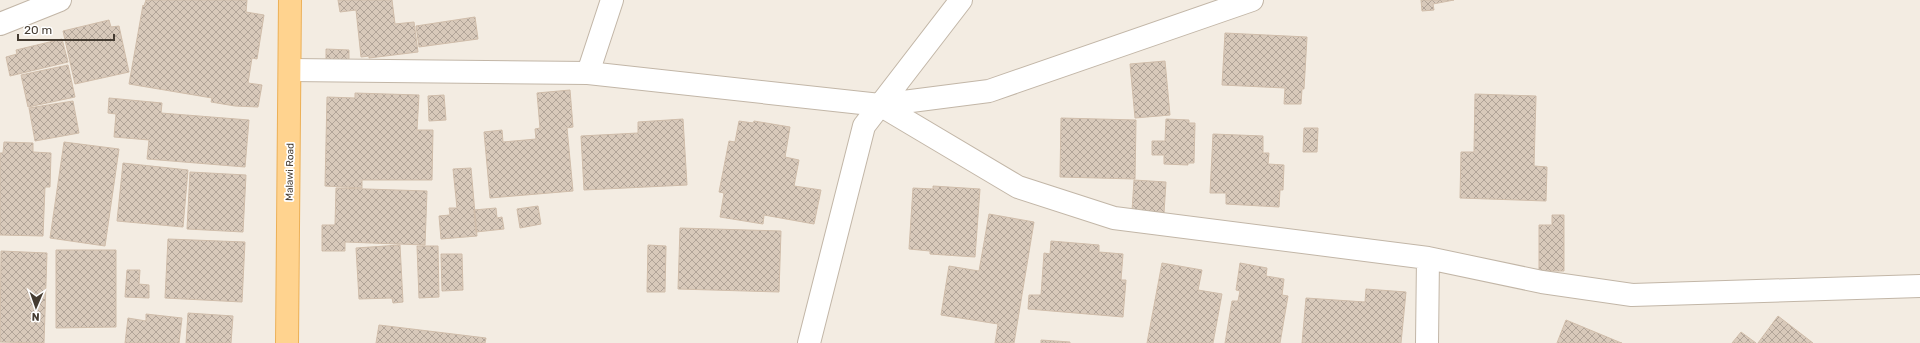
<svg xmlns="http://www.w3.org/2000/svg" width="1920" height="343" viewBox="0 0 1920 343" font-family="Rubik,sans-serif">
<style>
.building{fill:url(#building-cross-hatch);stroke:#d0bdaa}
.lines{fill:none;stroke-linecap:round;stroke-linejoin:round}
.minor-casing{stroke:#c2b6a7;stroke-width:24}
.tertiary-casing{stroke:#c2b6a7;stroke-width:24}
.primary-casing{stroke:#ecb057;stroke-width:24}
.minor{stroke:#fff;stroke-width:22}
.tertiary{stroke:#fff;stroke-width:22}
.primary{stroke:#ffd38f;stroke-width:22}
.labels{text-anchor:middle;stroke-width:3.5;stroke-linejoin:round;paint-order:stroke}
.street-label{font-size:10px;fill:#453c32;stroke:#fff}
</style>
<defs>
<pattern id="building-cross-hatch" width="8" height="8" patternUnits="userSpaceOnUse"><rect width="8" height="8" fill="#d8c9ba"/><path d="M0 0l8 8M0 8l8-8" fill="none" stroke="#b1a498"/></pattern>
</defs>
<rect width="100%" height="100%" fill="#f3ece2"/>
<path class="building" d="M146,0h101l-1,12 18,3 -7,44 -5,-1 -4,25 14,2 -4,22 -23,-1 -24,-4 1,-4 -83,-14 14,-79 1,1z
M338,0h54l3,24 19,-2 4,30 -49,6v-2l-8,1 -5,-47 -16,2z
M1421,0h33l-21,4 1,6 -12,1z
M475,17l3,22 -59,8 -3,-21z
M109,20l2,7 8,-1 10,46 -54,12 -12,-53z
M1225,33l82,4 -3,52h-2l-1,15h-17l1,-16 -63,-3z
M62,39l6,23 -58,14 -4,-19 11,-3 -1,-4z
M326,49l23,1v14h-23z
M1165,61l5,54 -35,3 -5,-54z
M68,65l7,32 -47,10 -7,-32z
M570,90l3,37 -6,1 6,63 -83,7 -6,-66 18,-2 1,12 33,-3 -1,-10 5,-1 -3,-35z
M355,93l64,2 -2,35h16l-1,50h-70v8l-37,-2 2,-89 28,1z
M1475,94l61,2 -2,70 13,1 -1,34 -86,-3 1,-46h13z
M444,95l2,25 -17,1 -1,-25z
M109,98l53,5 -1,10 88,7 -4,47 -98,-8 2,-19 -35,-3 2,-23 -8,-1z
M73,101l6,32 -44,8 -6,-33z
M1061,118l75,2 -1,59 -75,-2z
M683,119l4,66 -103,5 -3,-54 57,-3v-11z
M1166,119l23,1v3h6l-1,40h-6v2l-24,-1v-9h-12v-14h13z
M739,121l14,2 1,-2 36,6 -5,30 14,3 -5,26 27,4 -7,34 -50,-9 -1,9 -43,-7 4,-24 -5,-1 10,-51 6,1z
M1304,128h14l-1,24h-14z
M1213,134l50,2v17h6l-1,11 16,1 -1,25h-3l-1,17 -53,-3v-11h-16z
M4,142l29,1v9l18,1 -1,34h-5l-2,49 -43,-1v-82h3z
M64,142l55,7 -14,97 -55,-8z
M123,163l65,7 -5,57 -66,-6z
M471,168l6,68 -36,3 -2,-23 11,-1 -1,-7h8l-4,-39z
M190,172l56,3 -3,57 -56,-3z
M1134,180l32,2 -2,31 -32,-2z
M933,186l47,3 -5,68 -45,-3v-3l-21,-2 4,-61 20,1z
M336,188l91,3 -2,54 -80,-3v9h-23v-26h13z
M538,206l3,18 -21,4 -3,-19z
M496,208l1,10 5,-1 2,12 -28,3 -2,-22z
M989,214l45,8 -20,121h-19l3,-19 -57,-9 8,-49 30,5z
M1552,215h12v56h-25v-46h13z
M680,228l101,3 -2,61 -101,-3z
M168,239l77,3 -3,60 -77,-4z
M1051,241l48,4v7l24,2 -2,26h5l-3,37 -95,-8 1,-14h12l3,-42 6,1z
M400,245l3,57 -10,1 -1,-5 -33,1 -3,-51z
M648,245l18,1 -1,46h-18z
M417,246h21l1,51 -20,1z
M56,250h60v77l-60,1z
M1,251l46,2 -3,90 -44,-1z
M441,254h21l1,36 -21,1z
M1162,263l40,7 -4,20 24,4 -9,49h-66z
M1240,263l27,5 -1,8 18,3 -2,16 6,1 -8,47h-55l7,-42h6l2,-10 -4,-1z
M127,270h13l-1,14 10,1v13l-24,-1z
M1366,289l40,3 -5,51h-99l4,-45 59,4z
M188,313l45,3 -2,27h-45z
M146,314l36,4 -3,25h-54l3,-25 18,3z
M1778,316l35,27h-55z
M1566,320l53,22 3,1h-65z
M379,325l107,13 -1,5h-109z
M1741,332l15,11h-24z
M1041,340l29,2v1h-29z"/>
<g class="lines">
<g class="minor-casing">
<path id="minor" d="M290,70l298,3 292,32 109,-14 263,-91
M588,73l24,-73
M880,105l138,82 96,31 314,40 114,24 90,13 288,-9
M809,343l55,-217 97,-126
M1427,343l1,-85"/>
</g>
<g class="tertiary-casing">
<path id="tertiary" d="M0,24l60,-24"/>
</g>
<g class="primary-casing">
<path id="primary" d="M287,343l3,-343"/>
</g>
<use href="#minor" class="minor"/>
<use href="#tertiary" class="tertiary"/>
<use href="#primary" class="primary"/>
</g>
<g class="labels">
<g class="street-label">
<text transform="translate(289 172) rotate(-89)" y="4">Malawi Road</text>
</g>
</g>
<g transform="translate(36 307) rotate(182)" stroke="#ffffff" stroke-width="3" paint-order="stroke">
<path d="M0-3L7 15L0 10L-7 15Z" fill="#453c32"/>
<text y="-6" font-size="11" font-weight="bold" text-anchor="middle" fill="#453c32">N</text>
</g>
<path d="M18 34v6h96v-6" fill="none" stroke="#453c32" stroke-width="2"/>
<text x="24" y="34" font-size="12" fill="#453c32" stroke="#ffffff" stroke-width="3" paint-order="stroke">20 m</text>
</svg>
